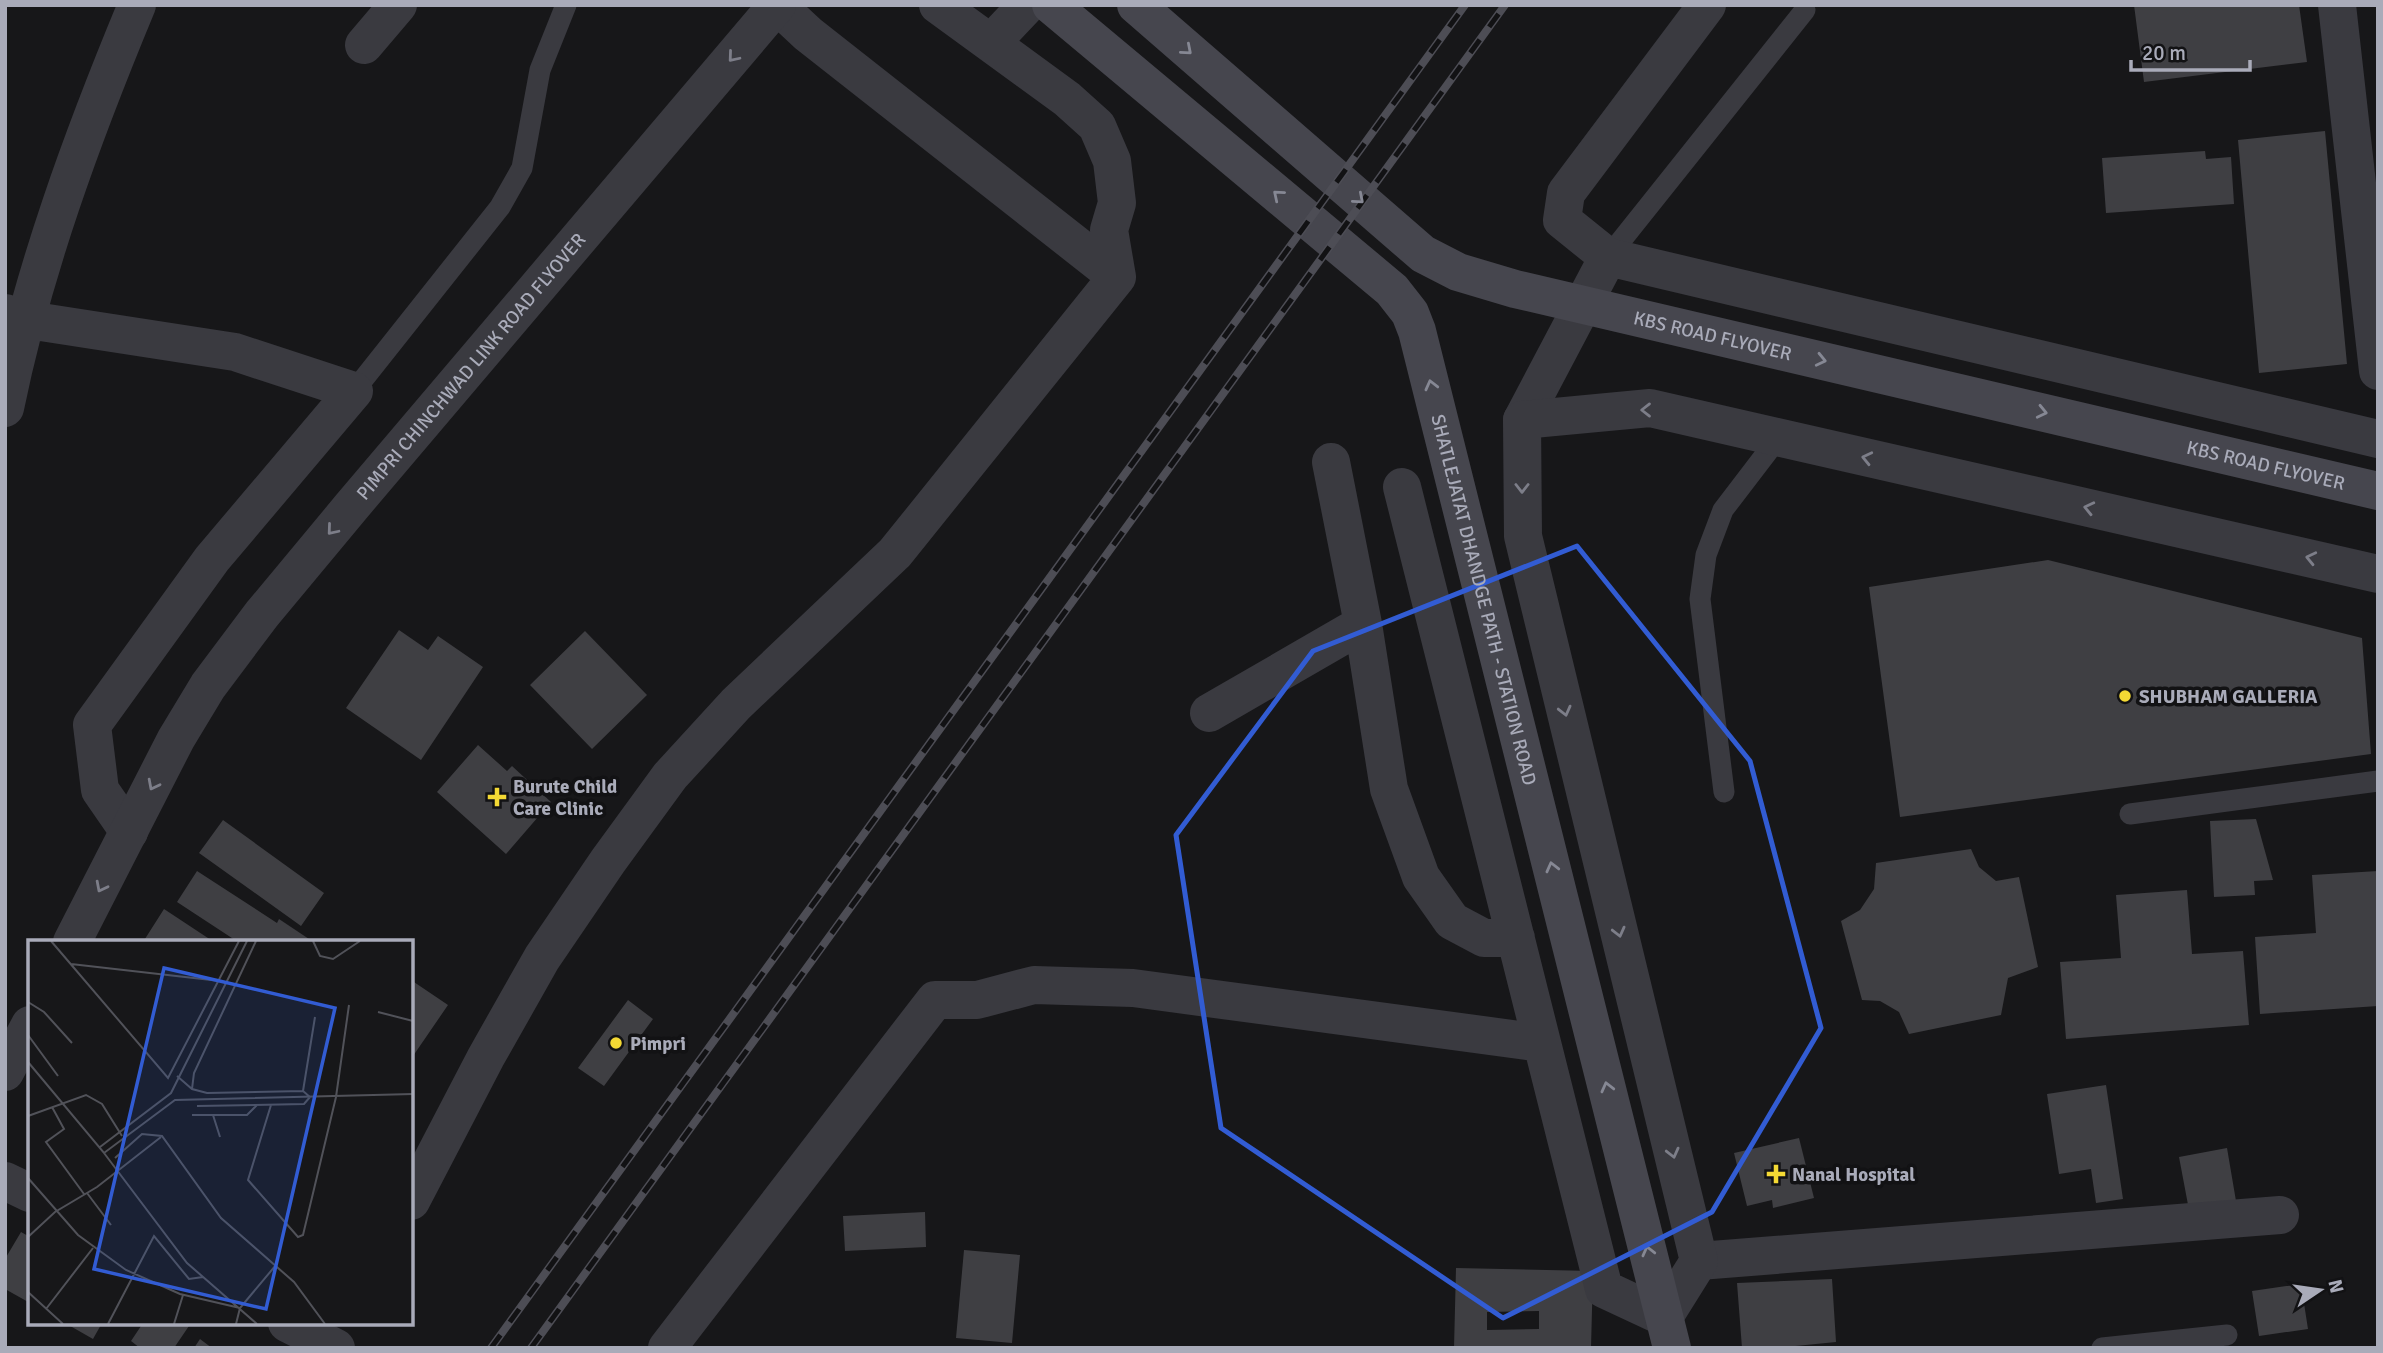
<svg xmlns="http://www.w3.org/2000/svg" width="2383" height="1353" viewBox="0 0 2383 1353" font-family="Signika,sans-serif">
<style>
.building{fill:#3f3f43;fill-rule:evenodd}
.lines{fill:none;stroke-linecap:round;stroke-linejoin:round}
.service{stroke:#3a3a40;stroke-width:21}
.minor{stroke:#3a3a40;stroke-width:38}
.tertiary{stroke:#3a3a40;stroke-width:38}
.secondary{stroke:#46464e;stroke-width:38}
.rail-casing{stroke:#4d4d55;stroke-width:8}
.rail{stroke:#121214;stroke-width:5;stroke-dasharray:16;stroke-linecap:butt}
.oneway{stroke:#868894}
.oneway2{stroke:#7d7e89}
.marked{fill:none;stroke:#325cd3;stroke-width:5;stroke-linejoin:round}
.poi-dot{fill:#f4d934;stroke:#121214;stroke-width:2.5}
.labels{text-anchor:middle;stroke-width:7;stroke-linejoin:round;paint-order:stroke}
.street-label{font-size:19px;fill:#a9abb9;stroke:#121214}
.poi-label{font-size:19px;font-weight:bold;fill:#a9abb9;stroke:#121214;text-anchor:start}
.inset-road{fill:none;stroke:#515259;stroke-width:2}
.view{fill:#325cd3;fill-opacity:0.15;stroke:#325cd3;stroke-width:3.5}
.inset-edge{fill:none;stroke:#a9abb9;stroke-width:3.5}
</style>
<rect width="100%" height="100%" fill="#171719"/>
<path class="building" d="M2134,5h165l8,57 -163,20z
M2325,131l22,233 -88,9 -21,-233z
M2205,151l1,8 25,-2 3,47 -128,9 -4,-55z
M2048,560l314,78 9,116 -471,63 -31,-230z
M399,630l29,20 10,-14 45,31 -62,93 -75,-52z
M585,631l62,64 -55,54 -62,-64z
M478,745l29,26 5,-5 39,36 -45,52 -69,-62z
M2256,819l17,61 -19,1 1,14 -41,2 -4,-76z
M223,820l101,73 -23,33 -102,-73z
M1971,849l8,18 17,14 23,-4 19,90 -30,11 -7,37 -92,19 -10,-22 -19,-11 -18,-1 -21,-79 19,-11 14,-21 2,-26z
M197,871l80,52 2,-4 30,20 -2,3h-69l-61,-40z
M2378,871v135l-118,8 -5,-77 61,-4 -4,-58z
M2187,890l5,64 51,-3 6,74 -183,14 -6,-77 61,-4 -5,-63z
M164,909l50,33h-71z
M411,980l37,25 -37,54z
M628,1000l25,19 -49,67 -26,-18z
M2106,1085l17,114 -27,4 -5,-34 -32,5 -12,-80z
M1799,1138l15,60 -41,10 -1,-8 -25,6 -13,-53z
M2227,1148l9,53 -47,9 -10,-53z
M925,1212l1,35 -81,4 -2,-35z
M21,1232l9,5v66l-25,-14v-30z
M964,1250l56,5 -8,88 -56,-5z
M1456,1268l137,3 -2,77h-137zM1539,1311v18l-52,1v-18z
M1832,1279l4,63 -61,6h-33l-5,-65z
M2301,1284l7,45 -49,7 -7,-45z
M65,1323h37l-9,16z
M143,1323h48l-17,25h-34l-9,-7z
M200,1339l12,9h-18z"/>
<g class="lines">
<path class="service" d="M1608,257l197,-247
M354,391l146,-184 22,-39 18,-98 26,-65
M1724,792l-24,-193 6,-44 17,-45 55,-72
M2130,814l248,-33
M2102,1348l125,-13"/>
<path class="minor" d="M777,5l31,29 309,243
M1707,5l-141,188 -4,27 46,37 770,182
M2337,5l41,366
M991,43l36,-38
M364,45l34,-40
M5,313l23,7 207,32 119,39 -142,168 -120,166 8,65 29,42
M5,408c28,-138 78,-273 132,-403
M1522,420l86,-163
M1331,462l32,162 26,165 32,88 31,44 32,17h32
M1402,487l202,802 60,28
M1209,713l154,-89
M5,1181l25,12
M411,1201l75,-144 56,-99 66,-97 62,-85 66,-72 159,-151 222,-276 -8,-47 8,-27 -5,-42 -15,-35 -30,-27 -129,-94
M1699,1261l581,-46
M287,1323l49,25
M667,1348l268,-348h42l57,-15 99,3 409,55"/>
<g class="tertiary">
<path id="s1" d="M72,942l104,-203 32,-53 54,-72 89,-107 426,-502"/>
<path d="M5,1072l25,-47"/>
<path d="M1664,1317l35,-56 -176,-725 -1,-116 128,-12 728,166"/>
</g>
<g class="secondary">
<path id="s2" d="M1051,5l341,285 18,23 7,18 255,1017"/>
<path id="s3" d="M1136,5l287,249 35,18 57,17 863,202"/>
</g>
<g class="rail-casing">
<path id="rail" d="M491,1348l974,-1343
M531,1348l974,-1343"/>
</g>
<use href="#rail" class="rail"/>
</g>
<defs><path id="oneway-chevron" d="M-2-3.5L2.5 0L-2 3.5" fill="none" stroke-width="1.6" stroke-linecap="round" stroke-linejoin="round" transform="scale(1.75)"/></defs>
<g class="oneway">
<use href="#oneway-chevron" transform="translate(1187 50) rotate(41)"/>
<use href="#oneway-chevron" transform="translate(1278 195) rotate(-140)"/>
<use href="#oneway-chevron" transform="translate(1359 199) rotate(41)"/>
<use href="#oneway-chevron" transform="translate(1821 360) rotate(13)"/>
<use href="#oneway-chevron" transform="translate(1431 385) rotate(-104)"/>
<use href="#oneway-chevron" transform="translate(2042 412) rotate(13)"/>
<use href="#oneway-chevron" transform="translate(1552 867) rotate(-104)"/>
<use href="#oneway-chevron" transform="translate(1607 1087) rotate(-104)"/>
<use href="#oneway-chevron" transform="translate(1648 1251) rotate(-104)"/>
</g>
<g class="oneway2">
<use href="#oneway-chevron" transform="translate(733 57) rotate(130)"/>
<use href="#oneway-chevron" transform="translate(1646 410) rotate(-180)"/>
<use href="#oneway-chevron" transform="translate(1867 458) rotate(-167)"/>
<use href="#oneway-chevron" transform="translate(1522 488) rotate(90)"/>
<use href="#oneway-chevron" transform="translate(2089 508) rotate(-167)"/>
<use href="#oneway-chevron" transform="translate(332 530) rotate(130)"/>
<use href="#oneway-chevron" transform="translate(2311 558) rotate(-167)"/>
<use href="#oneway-chevron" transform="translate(1565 711) rotate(76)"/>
<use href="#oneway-chevron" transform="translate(153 785) rotate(117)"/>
<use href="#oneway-chevron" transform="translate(101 887) rotate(117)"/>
<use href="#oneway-chevron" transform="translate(1619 932) rotate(76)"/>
<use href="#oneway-chevron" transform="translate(1673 1153) rotate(76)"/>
</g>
<path class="marked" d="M1577,546l173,215 71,267 -109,184 -209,106 -282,-190 -45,-293 137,-184z"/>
<g class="poi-dot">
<circle cx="2125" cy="696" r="7"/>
<path d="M493.5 786.5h7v7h7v7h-7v7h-7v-7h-7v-7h7z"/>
<circle cx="616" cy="1043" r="7"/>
<path d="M1772.5 1163.5h7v7h7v7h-7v7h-7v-7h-7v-7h7z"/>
</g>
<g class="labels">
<g class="street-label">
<text dy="7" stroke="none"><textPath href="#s3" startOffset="682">KBS ROAD FLYOVER</textPath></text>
<text dy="7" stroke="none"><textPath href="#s1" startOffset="704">PIMPRI CHINCHWAD LINK ROAD FLYOVER</textPath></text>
<text dy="7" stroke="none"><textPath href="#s3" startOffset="1250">KBS ROAD FLYOVER</textPath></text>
<text dy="7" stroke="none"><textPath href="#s2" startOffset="770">SHATLEJATAT DHANDGE PATH - STATION ROAD</textPath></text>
</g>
<g class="poi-label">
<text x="2139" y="703">SHUBHAM GALLERIA</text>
<text x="513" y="793">Burute Child<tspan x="513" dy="22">Care Clinic</tspan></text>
<text x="630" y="1050">Pimpri</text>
<text x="1792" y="1181">Nanal Hospital</text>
</g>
</g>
<g transform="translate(28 940)">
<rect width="385" height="385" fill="#171719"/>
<path class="inset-road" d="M23,1l117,137 71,-137M285,1l7,15 13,3 27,-18M43,24l149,17M0,62l16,10 28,31M350,72l35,9M0,95l30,41M0,122l76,91 71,-53 238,-6M149,136l15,13 15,4 96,-2 7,6 -6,7 -107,2M164,149l2,-16 62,-132M275,151l12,-74M243,165l-23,75 50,57 5,-2 33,-138 13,-92M24,167l12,22 -18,13 38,52M164,175h55l10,-10M185,175l7,22M0,176l58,-21 16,9 20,32M72,207l71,-54 76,-152M76,213l83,110 70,61M87,218l27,-24 20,2 59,82 73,64 31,42M0,238l50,57 48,35 54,24 60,14M59,253l24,32M0,297l27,-25 42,-25 64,-50M0,352l35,32M18,369l47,-61M80,384l46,-88 35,43 14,-2M146,384l9,-29M208,384l4,-16 36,-43"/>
<path class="view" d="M136,28l171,40 -69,301 -172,-40z"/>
<rect width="385" height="385" class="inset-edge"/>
</g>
<rect width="2383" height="1353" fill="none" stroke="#a9abb9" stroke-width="14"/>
<g transform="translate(2320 1290) rotate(77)" stroke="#121214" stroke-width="5" paint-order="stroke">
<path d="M0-5L12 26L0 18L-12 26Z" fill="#a9abb9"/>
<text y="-10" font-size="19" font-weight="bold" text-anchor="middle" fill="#a9abb9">N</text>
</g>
<path d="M2131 60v10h119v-10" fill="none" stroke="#a9abb9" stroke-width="3.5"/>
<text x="2142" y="60" font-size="21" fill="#a9abb9" stroke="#121214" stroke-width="5" paint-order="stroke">20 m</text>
</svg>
